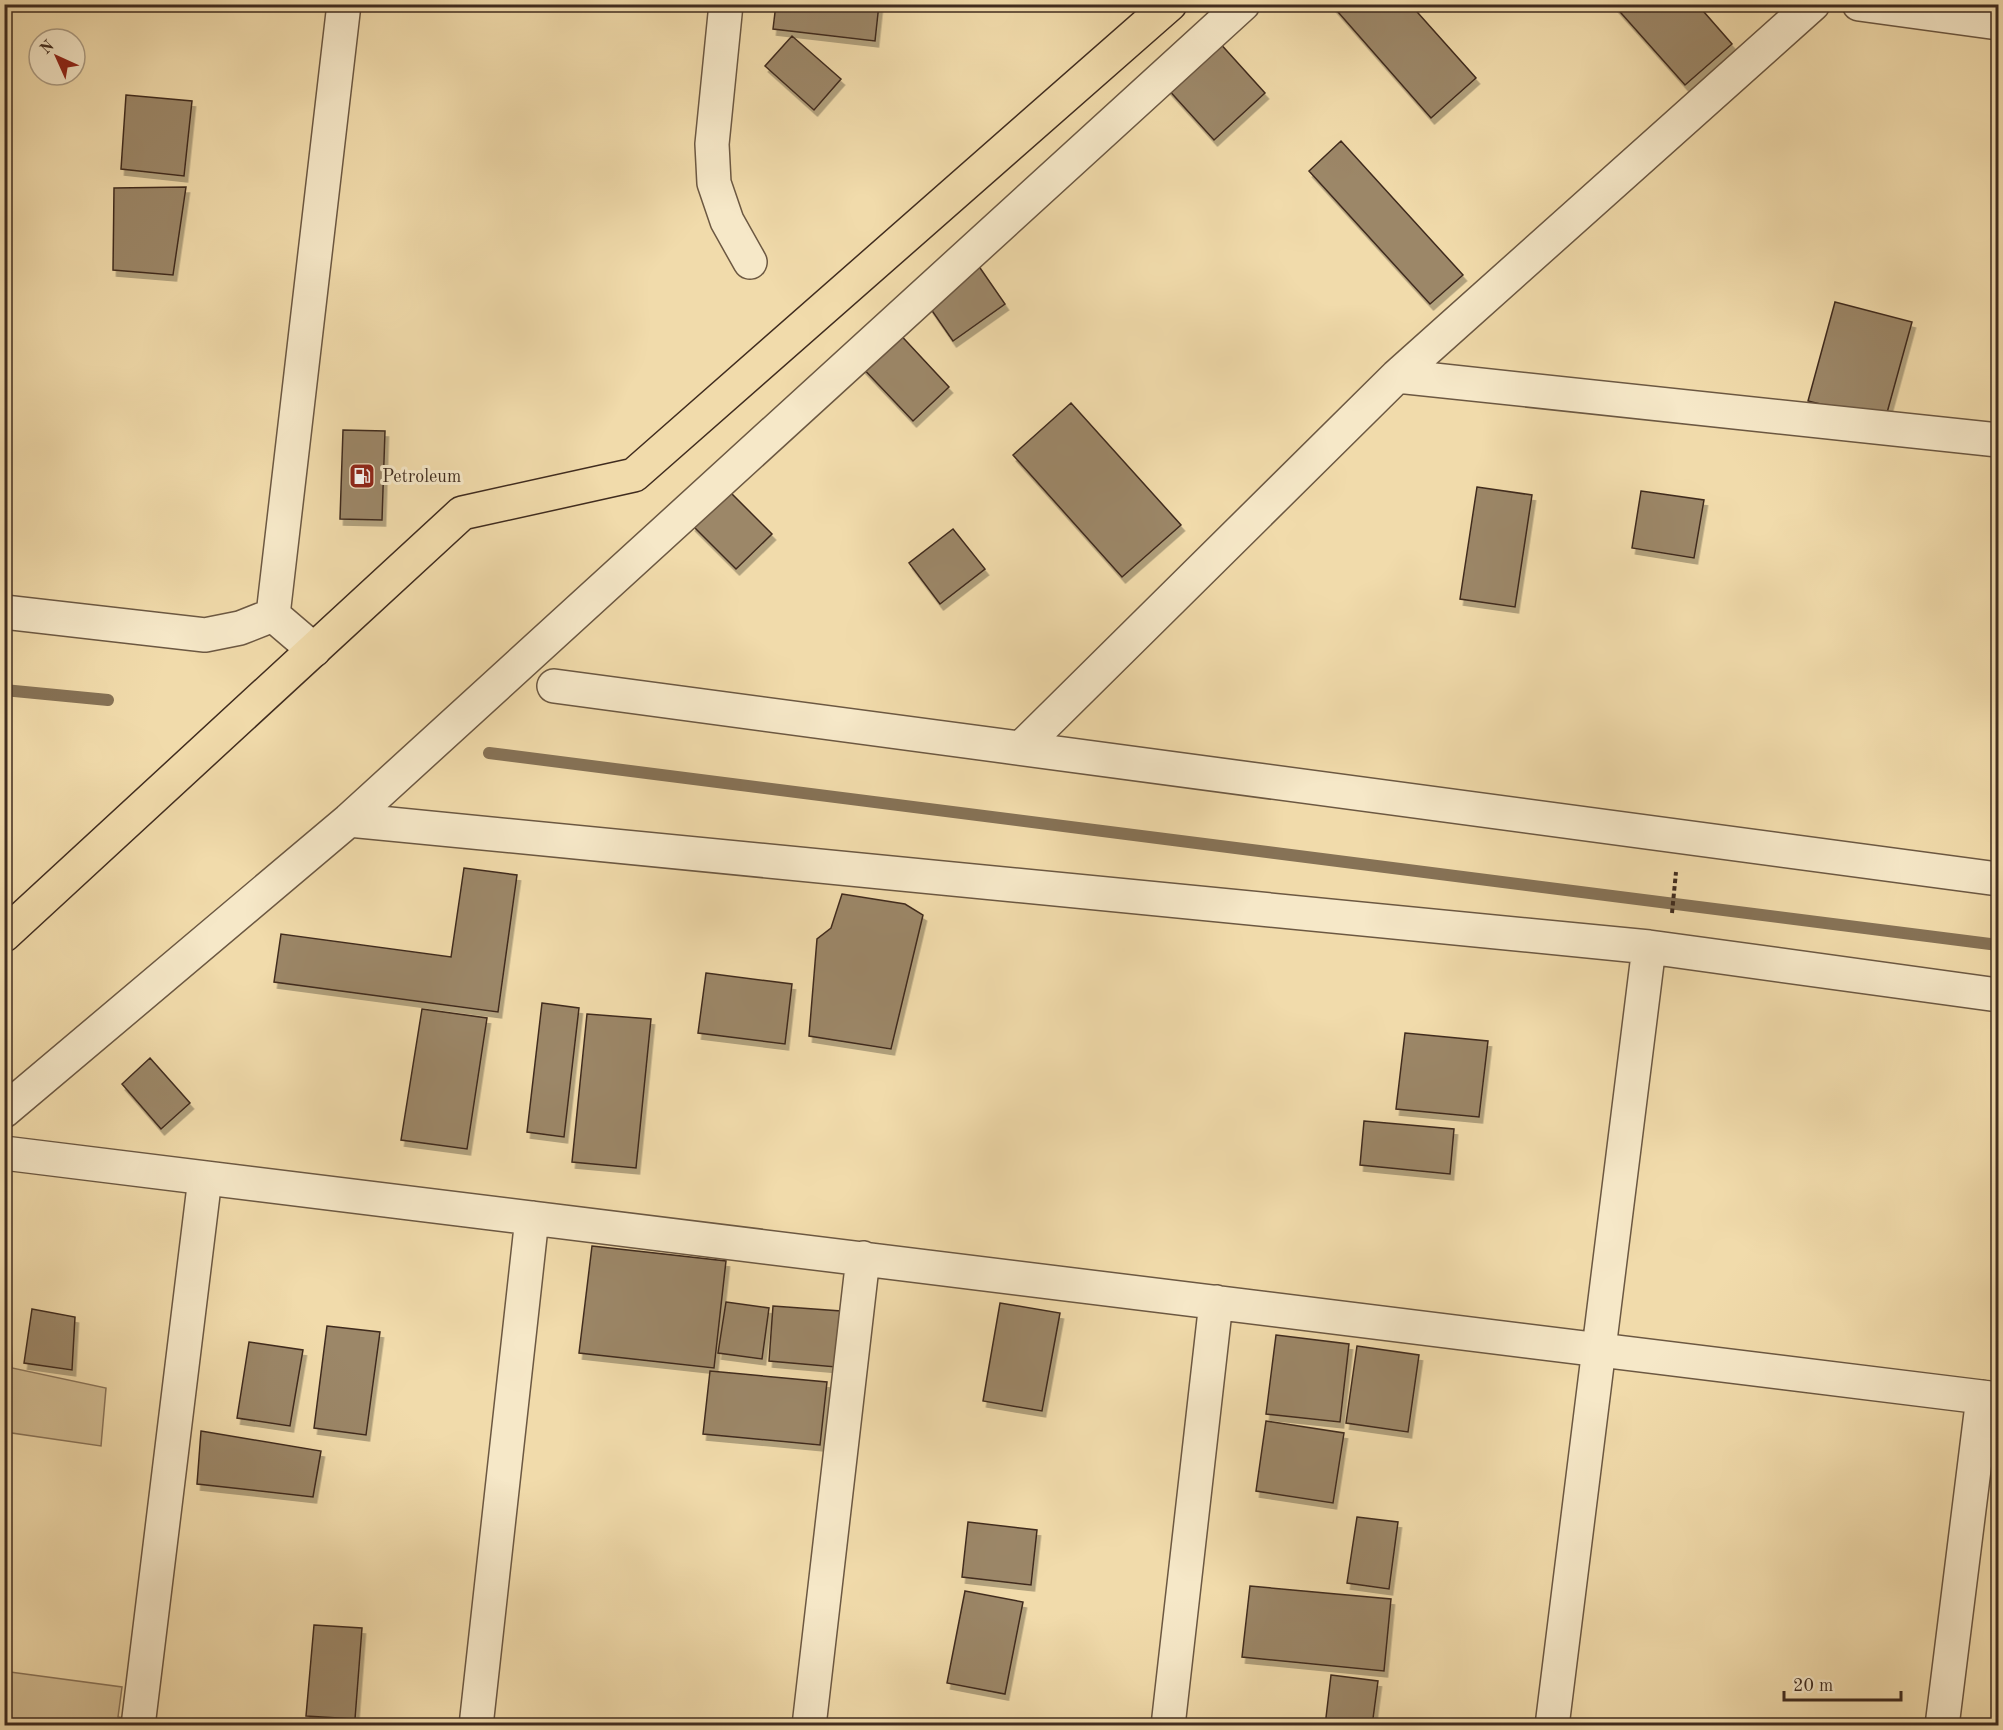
<svg xmlns="http://www.w3.org/2000/svg" width="2003" height="1730" viewBox="0 0 2003 1730" font-family="'Old Standard TT',serif">
<style>
.green{fill:#d3bd93;stroke:#8a7459;stroke-width:1.5}
.lines{fill:none;stroke-linecap:round;stroke-linejoin:round}
.stream{stroke:#867256;stroke-width:12}
.building{fill:#9c8768;stroke:#402c1f;stroke-width:1.5;filter:url(#shadow)}
.minor-casing{stroke:#6c5842;stroke-width:36}
.highway-casing{stroke:#402c1f;stroke-width:36}
.path{stroke:#402c1f;stroke-width:4;stroke-dasharray:4.5 3;stroke-linecap:butt}
.minor{stroke:#f6e8c8;stroke-width:33}
.highway{stroke:#f1dbab;stroke-width:33}
.labels{text-anchor:middle;stroke-width:6;stroke-linejoin:round;paint-order:stroke}
.poi-label{font-size:18px;fill:#402c1f;stroke:#f6e8c8;text-anchor:start}
</style>
<defs>
<filter id="shadow"><feDropShadow dx="3.5" dy="6" stdDeviation="0" flood-color="#0004"/></filter>
</defs>
<rect width="100%" height="100%" fill="#f1dbab"/>
<filter id="stains"><feTurbulence type="fractalNoise" baseFrequency=".00333" numOctaves="4"/><feColorMatrix values="0 0 0 0 .2 0 0 0 0 .09 0 0 0 0 .02 0 0 0 .5 -.17"/></filter>
<radialGradient id="worn" r=".72"><stop offset=".6" stop-color="#630" stop-opacity="0"/><stop offset="1" stop-color="#630" stop-opacity=".3"/></radialGradient>
<path class="green" d="M5,1330l6,4 1,34 94,20 -5,58 -96,-14z
M10,1672l112,15 -4,30 16,3 -1,6h-128v-16z"/>
<g class="lines">
<path class="stream" d="M4,690l104,10
M489,753l1509,192"/>
</g>
<path class="building" d="M776,4h103l-4,37 -102,-12z
M1331,4h79l66,74 -45,40z
M1613,4h84l35,40 -47,41z
M792,36l49,43 -27,31 -49,-44z
M1217,40l48,53 -51,47 -48,-53z
M126,95l66,6 -8,75 -63,-7z
M1341,141l122,134 -33,29 -121,-133z
M186,187l-13,88 -60,-5 1,-82z
M978,265l27,39 -52,37 -27,-39z
M1835,302l77,20 -27,98 -77,-19z
M894,328l55,59 -36,34 -56,-59z
M1071,403l110,122 -59,52 -109,-122z
M343,430l42,1 -3,89 -42,-1z
M1477,487l55,8 -17,112 -55,-8z
M727,489l45,45 -36,35 -44,-44z
M1641,491l63,9 -10,58 -62,-10z
M953,529l32,40 -45,35 -31,-41z
M464,868l53,7 -19,137 -224,-30 7,-48 170,23z
M842,894l63,10 18,11 -32,134 -82,-13 8,-97 14,-11z
M706,973l86,11 -7,60 -87,-11z
M542,1003l37,5 -15,129 -37,-5z
M422,1009l65,9 -20,131 -66,-9z
M587,1014l64,5 -15,149 -64,-6z
M1405,1033l83,8 -9,76 -83,-8z
M150,1058l40,45 -29,26 -39,-45z
M1364,1121l90,8 -4,45 -90,-9z
M592,1246l134,15 -12,107 -135,-15z
M726,1302l43,6 -7,51 -44,-6z
M1000,1303l60,10 -18,98 -59,-10z
M773,1306l68,5 -5,56 -67,-6z
M32,1309l43,8 -3,53 -48,-7z
M327,1326l53,6 -14,103 -52,-7z
M1276,1335l73,9 -9,78 -74,-8z
M249,1342l54,8 -13,76 -53,-8z
M1357,1346l62,9 -11,77 -62,-9z
M710,1371l117,11 -7,63 -117,-11z
M1266,1421l78,12 -11,70 -77,-12z
M201,1431l120,20 -8,46 -116,-13z
M1357,1517l41,5 -9,67 -42,-6z
M968,1522l69,8 -6,55 -69,-8z
M1250,1586l141,13 -7,72 -142,-14z
M965,1591l58,11 -18,92 -58,-11z
M314,1625l48,3 -7,91 -49,-3z
M1331,1675l47,6 -6,45h-47z"/>
<g class="lines">
<g class="minor-casing">
<path id="minor" d="M726,4l-14,140 2,39 13,38 23,41
M1859,4l139,19
M1397,376l601,64
M4,612l201,23 35,-7 33,-13 41,35
M273,615l71,-611
M554,686l1444,193
M1021,748l376,-372 416,-372
M349,820l1300,127 349,48
M4,1111l345,-291 894,-816
M4,1153l1994,246
M138,1726l67,-548
M476,1726l56,-508
M809,1726l54,-468
M1168,1726l48,-424
M1552,1726l97,-779
M1942,1726l41,-329"/>
</g>
<g class="highway-casing">
<path id="highway" d="M4,935l458,-422 172,-38 536,-471"/>
</g>
<path class="path" d="M1672,913l4,-41"/>
<use href="#minor" class="minor"/>
<use href="#highway" class="highway"/>
</g>
<defs>
<g id="fuel-square" transform="scale(1.35)"><rect x="-9" y="-9" width="18" height="18" rx="4" fill="#8f2418" stroke="#f6e8c8"/><path d="M-5.5-6h7V0h2V4h1.3V-2.5L3-4.5l.8-.8L6-3V5H2.5V1h-1V6h-7ZM-4.2-4.7v3.2H.2V-4.7Z" fill="#fff"/></g>
</defs>
<g fill-rule="evenodd">
<use href="#fuel-square" x="362" y="476"/>
</g>
<g class="labels">
<g class="poi-label">
<text x="382" y="482">Petroleum</text>
</g>
</g>
<rect width="2003" height="1730" fill="none" stroke="#f1dbab" stroke-width="24"/>
<rect x="6" y="6" width="1991" height="1718" fill="none" stroke="#402c1f" stroke-width="3"/>
<rect x="12" y="12" width="1979" height="1706" fill="none" stroke="#402c1f" stroke-width="1.5"/>
<g transform="translate(57 57) rotate(315)"><circle r="28" fill="#f6e8c8" stroke="#ad9d84" stroke-width="1.5"/>
<path d="M0-4.5L10 22L0 15L-10 22Z" fill="#8f2418"/>
<text y="-9" font-size="16" font-weight="bold" text-anchor="middle" fill="#402c1f">N</text>
</g>
<path d="M1784 1691v9h117v-9" fill="none" stroke="#402c1f" stroke-width="3"/>
<text x="1793" y="1691" font-size="18" fill="#402c1f" stroke="#f6e8c8" stroke-width="4.5" paint-order="stroke">20 m</text>
<rect width="100%" height="100%" filter="url(#stains)"/>
<rect width="100%" height="100%" fill="url(#worn)"/>
</svg>
